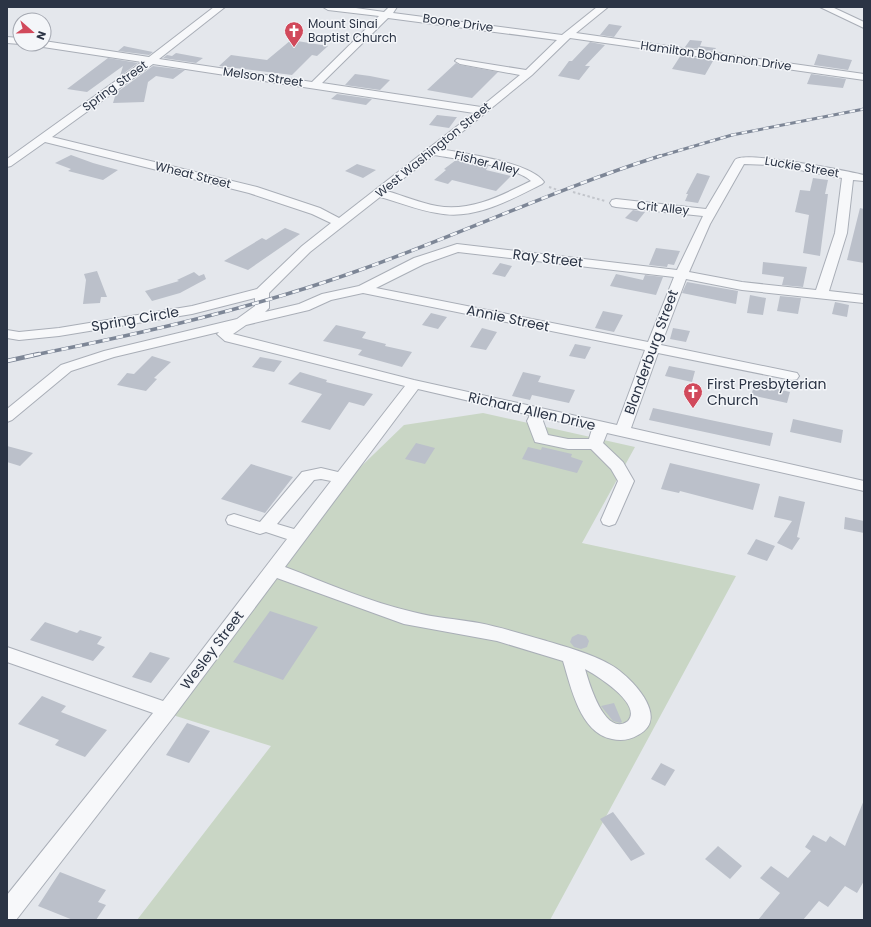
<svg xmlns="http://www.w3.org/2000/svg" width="871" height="927" viewBox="0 0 871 927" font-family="Poppins,sans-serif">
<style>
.green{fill:#c9d6c5}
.building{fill:#bbc0ca}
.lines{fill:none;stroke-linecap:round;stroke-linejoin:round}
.minor-casing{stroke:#a9aeb7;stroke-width:2}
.path{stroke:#c2c5cb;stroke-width:2;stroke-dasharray:2.5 2.5;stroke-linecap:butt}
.minor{fill:#f7f8fa;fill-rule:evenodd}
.rail-far2-casing{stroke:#7d8696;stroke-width:3}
.rail-far1-casing{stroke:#7d8696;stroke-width:3.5}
.rail-casing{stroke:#7d8696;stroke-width:4.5}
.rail-far2{stroke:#f4f6f9;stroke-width:2;stroke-dasharray:5.5;stroke-linecap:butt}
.rail-far1{stroke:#f4f6f9;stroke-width:2.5;stroke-dasharray:7;stroke-linecap:butt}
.rail{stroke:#f4f6f9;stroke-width:3;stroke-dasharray:9;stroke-linecap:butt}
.labels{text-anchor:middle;stroke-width:3;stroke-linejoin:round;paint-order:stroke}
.far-street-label{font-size:12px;fill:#2b3445;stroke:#f4f6f9}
.far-poi-label{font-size:12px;fill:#2b3445;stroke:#f4f6f9;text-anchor:start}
.street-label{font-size:14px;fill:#2b3445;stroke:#f4f6f9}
.poi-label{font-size:14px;fill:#2b3445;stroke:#f4f6f9;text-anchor:start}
</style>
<rect width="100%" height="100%" fill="#e4e7ec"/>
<path class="green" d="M483,413l152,34 -53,96 154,33 -186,344h-413l134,-174 -111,-35 186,-230 58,-56z"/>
<path class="building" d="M609,24l13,2 -8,11 -14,-2z
M291,40l37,6 -11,10 -5,-1 -20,20 -73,-9 12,-11 36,5z
M690,40l12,1 -2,5 16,2 -2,3 -29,-4z
M590,42l15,3 -20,21h5l-11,14 -21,-4 11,-15h3z
M124,46l4,1 25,5 -4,3 -31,-4z
M176,53l27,5 -7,5 -33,-5 4,-3 5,1z
M818,54l34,6 -4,10 -34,-5z
M681,55l29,5 3,1 -8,14 -33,-6z
M108,58l30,5 -18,13 3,-10 -36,26 -20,-3z
M456,63l4,2 38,7 -26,26 -45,-8z
M153,66l32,4 -12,9 -17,-3 -8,6 -4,20 -31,1 3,-10z
M355,74l15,2 20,4 -10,10 -35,-5z
M811,74l35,5 -3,9 -36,-4z
M337,94l35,5 -6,6 -35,-6z
M437,115l18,2h2l-8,11 -20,-3z
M71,155l22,8 25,7 -15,10 -35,-9 3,-2 -16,-6z
M456,160l16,5 2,-2 14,3 -2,4 25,6 -15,15 -44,-11 -4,4 -14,-4 12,-10 -2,-1z
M357,164l19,6 -13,8 -18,-7z
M697,173l13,3 -12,27 -13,-2 3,-7h-2z
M813,178l15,2 -3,14h3l-8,62 -17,-3 6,-38 -14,-3 5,-22 10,1z
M860,208l4,1v54l-17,-3z
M633,210l12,2 -8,10 -12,-4z
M285,228l15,6 -52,36 -24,-9 38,-23 4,2z
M656,248l24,3 -6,14 -6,-1 -1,3 -18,-2z
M763,262l44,5 -4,20 -21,-2 2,-8 -22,-3z
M500,263l12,3 -7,11 -13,-3z
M97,271l10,26h-6l-1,6 -17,1 3,-24 -2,-6z
M194,272l5,4 5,-2 2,5 -26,14 -28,8 -7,-10 34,-10 -2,-1z
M616,274l27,6 2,-5 18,2 -7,18 -46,-9z
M687,282l51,9 -2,13 -54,-11z
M750,295l16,3 -3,17 -16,-2z
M780,296l21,2 -3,16 -21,-3z
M835,302l14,3 -2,12 -15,-3z
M603,311l20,4 -9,17 -19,-4z
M431,313l16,4 -9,12 -16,-4z
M336,325l30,7 -4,6 24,6 -1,2 27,6 -10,15 -44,-12 4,-5 -39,-9z
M482,328l15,4 -11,18 -16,-3z
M673,328l17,3 -4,11 -16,-3z
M575,344l16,3 -6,12 -16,-3z
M152,356l19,6 -17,16 3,1 -11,12 -29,-6 10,-12 7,1z
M260,357l22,4 -8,11 -22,-5z
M669,366l26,5 -3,11 -27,-6z
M300,372l27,8 -1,2 47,12 -9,12 -15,-4 -19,28 -29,-8 21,-28 -34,-10z
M523,372l18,4 -3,6 37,8 -6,13 -37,-8 -2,5 -18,-4z
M755,384l35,8 -3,11 -36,-8z
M653,408l120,25 -3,13 -121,-26z
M793,419l50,11 -2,13 -51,-11z
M416,443l19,5 -10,16 -20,-5z
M7,446l26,7 -13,13 -13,-4z
M528,447l13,3 1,-3 30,7 -1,3 12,4 -6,12 -55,-14z
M670,463l90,21 -7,26 -73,-19 -1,2 -18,-4z
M251,464l42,13 -28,36 -44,-14z
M779,496l26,6 -8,35 3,1 -8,12 -15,-7 15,-22 -18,-4z
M845,517l19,4v12l-20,-4z
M756,539l19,7 -8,15 -20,-7z
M270,611l48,16 -35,53 -50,-18z
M45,622l32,11 3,-3 22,7 -5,7 8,3 -12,14 -63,-21z
M578,634l8,2 3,5 -2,6 -6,2 -7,-2 -4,-5 2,-5z
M150,652l20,6 -19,25 -19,-6z
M42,696l24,10 -5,6 46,18 -22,27 -30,-12 4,-5 -41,-16z
M614,703l8,19 -2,1 -7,-2 -12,-15z
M187,723l23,8 -21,32 -23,-8z
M661,763l14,7 -10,16 -14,-7z
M864,800v81l-7,12 -12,-7 -17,21 -9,-6 -16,19h-45l22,-27 -20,-15 11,-12 17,12 23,-27 -6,-4 8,-12 13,7 4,-6 15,10z
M613,812l32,42 -14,7 -31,-42z
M718,846l24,20 -12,13 -25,-20z
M60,872l46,18 -8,12 8,3 -10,15h-23l-35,-14z"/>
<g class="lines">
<g class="minor-casing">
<path id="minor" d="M214,7h11l-66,52 153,23 67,-66 -51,-6 -5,-3h26l35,5 5,-5h8l-4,6 169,22 35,-28h11l-32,26 288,41v6l-294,-42 -38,37 -91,74c24,5 89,13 103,33l-2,2c-32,16 -68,37 -105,29 -20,-3 -38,-11 -57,-16l-70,55 -41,41v15l-4,4 34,-8 23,-10 37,-8 55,-28 43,-14 220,26 26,-54 -87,-9 -4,-1 -2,-3 2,-3 4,-1 90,10 29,-49c8,-10 112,11 129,15v6l-11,-1 -6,53 -18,58 35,4v8l-122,-13 -56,-11 -25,66 136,28 2,3 -2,3 -5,1 -134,-27 -27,75 233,53v10l-257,-58 -4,10 20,19 11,19 -17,39 -2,4 -6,2 -6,-2 -2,-4 17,-39 -7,-12 -20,-20h-23l-33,-7 -8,-21 3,-6 -112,-26 -133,178c42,16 84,35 128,45 22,6 44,7 66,11 21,4 43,11 64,17 23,7 47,13 68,25 18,10 61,53 27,70 -8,5 -17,6 -26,4 -32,-6 -41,-52 -49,-78l-66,-20 -93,-17 -127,-46 -103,138 -158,204h-9v-25l146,-182 -146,-51v-15l156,54 124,-162 -21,-7 -6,2 -32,-10 -2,-4 2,-4 6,-2 26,8 42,-50 19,-4 17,4 67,-86 -180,-45 -8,-7 2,-2 -105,25 -43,14 -59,49 -5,2v-13l54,-44 43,-14 133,-32 18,-13v-8l-63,16 -133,22 -40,4 -12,-2v-8l12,2 40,-4 133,-22 65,-17 45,-43 29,-23 -19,-9 -63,-21 -204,-51 -34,24 -4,1v-8l135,-97 -99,-15 -5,-3h6v-3l105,16zM388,18l169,22 -31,30 -69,-11 -2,2 5,3 60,11 -39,32 -159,-24zM153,64l321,49 -135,105 -19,-10 -63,-21 -205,-50zM434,155c23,4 81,11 97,26 -29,14 -60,31 -94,25 -17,-3 -33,-10 -50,-15zM744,164l29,1 69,13 -7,55 -19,57 -74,-8 -53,-10 21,-48zM458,252l216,25 -26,65 -272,-54 48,-24zM363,293l282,57 -28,75 -203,-45 -181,-46 13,-9 63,-15 22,-10zM544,418l48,11 -3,10h-21l-20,-4 -5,-14zM321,479l10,2 -37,48 -17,-5 37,-44zM585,669c11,6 58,35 43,52 -23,17 -39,-38 -43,-52z
M820,7h12l32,15v6z
M7,37l13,1v6l-13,-1z"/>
</g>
<path class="path" d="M549,187l9,3
M573,192l32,9"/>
<use href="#minor" class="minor"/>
<g class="rail-far2-casing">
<path id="rail-far2" d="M657,157l75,-22 132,-26"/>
</g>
<g class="rail-far1-casing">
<path id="rail-far1" d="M34,355c110,-22 220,-47 326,-85 101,-36 198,-82 300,-114"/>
</g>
<g class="rail-casing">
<path id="rail" d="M7,361l32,-7"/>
</g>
<use href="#rail-far2" class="rail-far2"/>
<use href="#rail-far1" class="rail-far1"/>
<use href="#rail" class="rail"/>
</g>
<defs>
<g id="church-pin" transform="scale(1)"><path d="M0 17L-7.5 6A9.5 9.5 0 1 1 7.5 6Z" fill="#d1495b" stroke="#f4f6f9"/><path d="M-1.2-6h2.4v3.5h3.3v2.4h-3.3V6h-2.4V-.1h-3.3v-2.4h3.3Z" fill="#fff"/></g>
</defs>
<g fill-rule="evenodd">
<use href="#church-pin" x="294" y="31"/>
<use href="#church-pin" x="693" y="392"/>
</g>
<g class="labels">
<g class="far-street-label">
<text transform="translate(458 23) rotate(8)" y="4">Boone Drive</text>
<text transform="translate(716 56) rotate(8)" y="4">Hamilton Bohannon Drive</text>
<text transform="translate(263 77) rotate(8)" y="4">Melson Street</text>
<text transform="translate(115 86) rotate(-36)" y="4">Spring Street</text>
<text transform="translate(433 150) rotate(-39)" y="4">West Washington Street</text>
<text transform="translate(487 163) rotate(14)" y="4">Fisher Alley</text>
<text transform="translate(802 167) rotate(10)" y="4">Luckie Street</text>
<text transform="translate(193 175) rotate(14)" y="4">Wheat Street</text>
<text transform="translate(663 208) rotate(6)" y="4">Crit Alley</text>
</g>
<g class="far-poi-label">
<text x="308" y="28">Mount Sinai<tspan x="308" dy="14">Baptist Church</tspan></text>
</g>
<g class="street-label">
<text transform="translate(548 258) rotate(7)" y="5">Ray Street</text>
<text transform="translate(508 318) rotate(12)" y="5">Annie Street</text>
<text transform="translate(135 319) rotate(-10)" y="5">Spring Circle</text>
<text transform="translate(651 352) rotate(-70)" y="5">Blanderburg Street</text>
<text transform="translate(532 411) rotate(13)" y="5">Richard Allen Drive</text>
<text transform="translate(212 650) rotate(-53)" y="5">Wesley Street</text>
</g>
<g class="poi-label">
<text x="707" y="389">First Presbyterian<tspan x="707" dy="16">Church</tspan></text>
</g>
</g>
<rect width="871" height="927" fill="none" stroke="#2b3445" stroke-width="16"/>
<g transform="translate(32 32) rotate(110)"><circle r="19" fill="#f4f6f9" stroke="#a4a8b1"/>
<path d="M0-3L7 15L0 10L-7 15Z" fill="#d1495b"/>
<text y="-6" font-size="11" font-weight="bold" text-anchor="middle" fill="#2b3445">N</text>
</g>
</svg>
